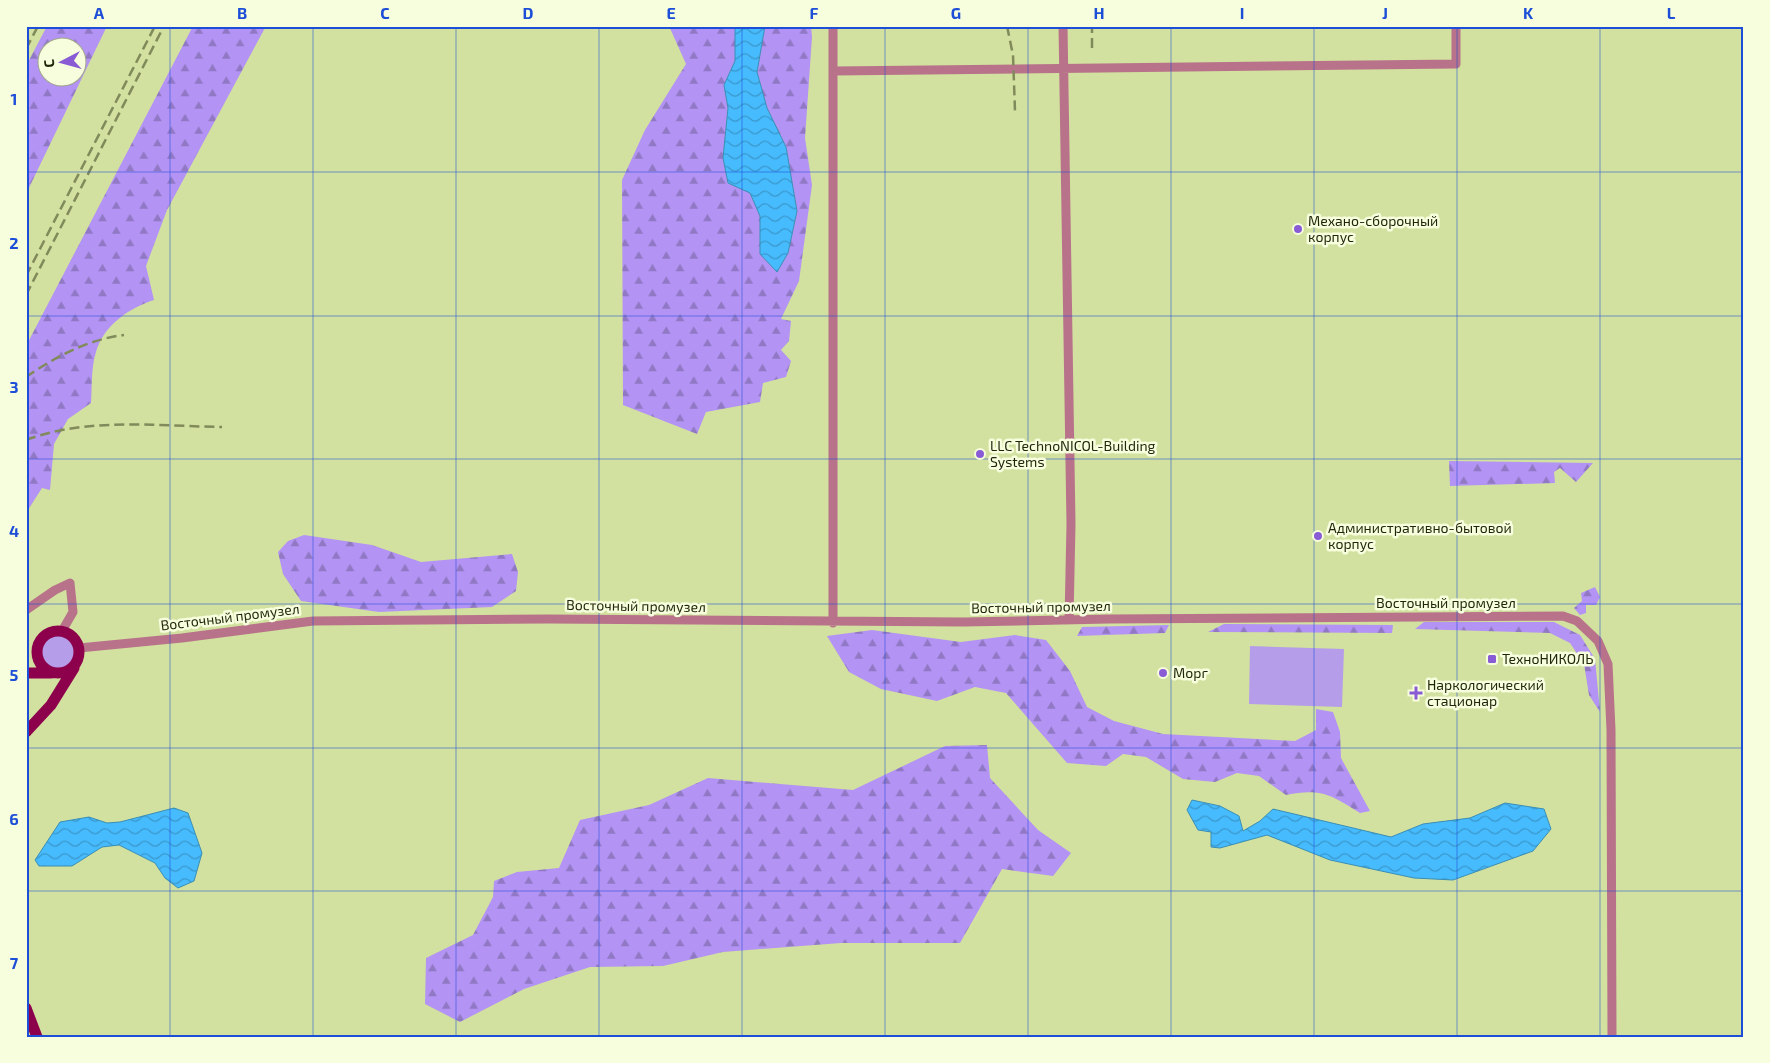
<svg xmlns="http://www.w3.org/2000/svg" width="1770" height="1063" viewBox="0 0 1770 1063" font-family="'Exo 2',sans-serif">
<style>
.grass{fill:#b59de9}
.forest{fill:url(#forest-firs);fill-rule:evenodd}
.water{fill:url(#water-waves);stroke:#3a8eb5}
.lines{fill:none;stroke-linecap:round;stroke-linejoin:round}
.minor{stroke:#b8738a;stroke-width:9}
.major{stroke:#8d004c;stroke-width:11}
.rail{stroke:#808a5b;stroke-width:2.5;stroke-dasharray:10 5;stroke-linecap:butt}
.grid{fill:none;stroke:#1d4ed8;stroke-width:1;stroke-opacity:0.55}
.poi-dot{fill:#895bd4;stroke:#f6fedd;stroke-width:2}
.labels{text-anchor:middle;stroke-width:5;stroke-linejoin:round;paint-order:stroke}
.poi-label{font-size:14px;fill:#1f240a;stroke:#f6fedd;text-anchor:start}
.street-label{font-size:14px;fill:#1f240a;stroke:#f6fedd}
.neatline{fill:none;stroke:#1d4ed8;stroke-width:2}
.grid-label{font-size:16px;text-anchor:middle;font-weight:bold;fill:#1d4ed8}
</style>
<defs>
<pattern id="forest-firs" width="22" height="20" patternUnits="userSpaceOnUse" patternTransform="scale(1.25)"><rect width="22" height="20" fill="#b393f4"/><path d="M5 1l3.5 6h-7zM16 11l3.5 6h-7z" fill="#9178c4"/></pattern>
<pattern id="water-waves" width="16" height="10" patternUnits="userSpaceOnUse" patternTransform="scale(1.25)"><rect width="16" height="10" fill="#46bbfe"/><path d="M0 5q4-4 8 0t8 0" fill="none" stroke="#3a98cc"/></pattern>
</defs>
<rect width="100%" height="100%" fill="#d2e19f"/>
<path class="grass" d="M40 652a18 18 0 1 1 36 0a18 18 0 1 1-36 0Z
M1250,646l94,3 -2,58 -93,-3z"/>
<path class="forest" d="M47,26h60l-81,168v-128zM48,48h30v30h-30z
M193,26h73l-99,184 -21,56 8,34c-25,8 -50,25 -58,52 -5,15 -4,35 -5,51l-23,16 -14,25 -4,46 -8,-2 -16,25v-167z
M669,26h66v35l-11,24 4,23 -5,50 5,25 22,10 10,23v37l17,19 11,-19 9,-42 -11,-64 -19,-39 -10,-36 8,-46h46l1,11 -7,101 7,47 -13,96 -18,38 10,2 -2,20 -8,9 10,11 -5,16 -23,6 -3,19 -54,10 -9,22 -74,-29 -1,-225 23,-50 41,-66z
M1449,461l144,2 -17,19 -16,-14 -6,4 1,11 -105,3z
M304,535l68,10 49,17 91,-8 6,18 -2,19 -24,16 -113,5 -78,-11 -18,-27 -5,-22 10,-11z
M1595,587l5,10 -4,8h-10v8l-6,2 -6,-7 8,-7 -1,-8z
M1424,622h130l26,13 15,24 5,53 -11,-17 -5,-31 -14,-21 -20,-10 -135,-4z
M1224,624l169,1 -1,8 -184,-1z
M1169,625l-4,8 -88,3 5,-9z
M872,630l89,12 54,-7 31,5 24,31 17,36 27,14 49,13 132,7 21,-11v-21l17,3 7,20 1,26 29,53 -10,2c-29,-18 -39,-25 -74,-18l-27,-19 -22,-3 -22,9 -32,-3 -37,-22 -23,-3 -17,12 -39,-3 -61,-70 -31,-6 -38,14 -56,-12 -32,-17 -22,-36z
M987,745l3,33 48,52 33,23 -18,23 -51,-7 -42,74h-119l-118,9 -60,14 -73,1 -66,22 -64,33 -35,-18 1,-46 47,-23 20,-38 1,-16 23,-9 42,-4 21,-48 69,-15 59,-27 145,12 92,-44z"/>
<path class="water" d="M735,26h30l-8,46 10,36 19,39 11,64 -9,42 -11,19 -17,-18v-38l-10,-23 -22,-10 -5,-25 5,-50 -4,-23 11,-24z
M1192,800l28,6 19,10 4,15 17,-10 13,-12 118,28 32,-13 47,-6 35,-15 39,6 7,20 -18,22 -80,29 -39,-2 -84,-18 -63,-25 -47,13 -9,-1v-15l-13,-2 -11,-20z
M174,808l14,5 14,40 -8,28 -16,7 -13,-10 -10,-15 -36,-18 -17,2 -30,19h-33l-4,-6 25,-38 29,-5 18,6 13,-1z"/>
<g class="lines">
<path class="minor" d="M833,26v597
M1063,26l8,498 -2,96
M834,71l622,-7v-38
M26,610l29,-20 15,-7 3,29 -11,19
M79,648l103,-10 131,-17 235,-2 416,3 145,-3 454,-3 14,5 21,20 10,23 3,66 1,307"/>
<path class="major" d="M37 652a21 21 0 1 1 42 0a21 21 0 1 1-42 0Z
M26,673h25
M26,732l25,-27 23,-37
M26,1008l11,29"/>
<path class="rail" d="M1007,26l6,29 2,56
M1092,48v-22
M26,49l12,-23
M26,276l129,-250
M26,295l138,-269
M26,377c29,-20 63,-38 98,-42
M26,440c62,-23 131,-14 196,-13"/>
</g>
<path class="grid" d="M170,26v1011M313,26v1011M456,26v1011M599,26v1011M742,26v1011M885,26v1011M1028,26v1011M1171,26v1011M1314,26v1011M1457,26v1011M1600,26v1011M26,172h1718M26,316h1718M26,459h1718M26,604h1718M26,748h1718M26,891h1718"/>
<g class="poi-dot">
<circle cx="1298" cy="229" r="5"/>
<circle cx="980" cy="454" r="5"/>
<circle cx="1318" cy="536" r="5"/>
<rect x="1487" y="654" width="10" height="10" rx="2.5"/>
<circle cx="1163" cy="673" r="5"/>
<path d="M1413.5 685.5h5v5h5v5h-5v5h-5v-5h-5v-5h5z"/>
</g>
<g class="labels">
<g class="poi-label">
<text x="1308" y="226">Механо-сборочный<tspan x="1308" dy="16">корпус</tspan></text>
<text x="990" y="451">LLC TechnoNICOL-Building<tspan x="990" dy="16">Systems</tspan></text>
<text x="1328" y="533">Административно-бытовой<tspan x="1328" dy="16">корпус</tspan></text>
<text x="1502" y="664">ТехноНИКОЛЬ</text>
<text x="1173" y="678">Морг</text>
<text x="1427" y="690">Наркологический<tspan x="1427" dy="16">стационар</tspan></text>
</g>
<g class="street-label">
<text x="1446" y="608">Восточный промузел</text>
<text transform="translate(636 606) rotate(1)" y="5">Восточный промузел</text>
<text transform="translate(1041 607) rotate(-1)" y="5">Восточный промузел</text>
<text transform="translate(230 617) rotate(-7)" y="5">Восточный промузел</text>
</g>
</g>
<rect width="1770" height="1063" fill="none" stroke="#f6fedd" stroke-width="55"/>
<g transform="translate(62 62) rotate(264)"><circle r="24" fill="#f6fedd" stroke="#a0a789"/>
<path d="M0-4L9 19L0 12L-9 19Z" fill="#895bd4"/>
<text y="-8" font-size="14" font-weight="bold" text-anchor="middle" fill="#1f240a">С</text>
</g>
<rect x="28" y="28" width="1714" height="1008" class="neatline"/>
<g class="grid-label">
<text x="99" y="19">A</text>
<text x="242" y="19">B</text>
<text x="385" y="19">C</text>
<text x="528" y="19">D</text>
<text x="671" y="19">E</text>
<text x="814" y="19">F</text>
<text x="956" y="19">G</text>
<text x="1099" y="19">H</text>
<text x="1242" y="19">I</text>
<text x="1385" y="19">J</text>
<text x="1528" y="19">K</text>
<text x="1671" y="19">L</text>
<text x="14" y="105">1</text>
<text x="14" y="249">2</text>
<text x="14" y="393">3</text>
<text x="14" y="537">4</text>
<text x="14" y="681">5</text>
<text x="14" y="825">6</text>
<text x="14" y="969">7</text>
</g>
</svg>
